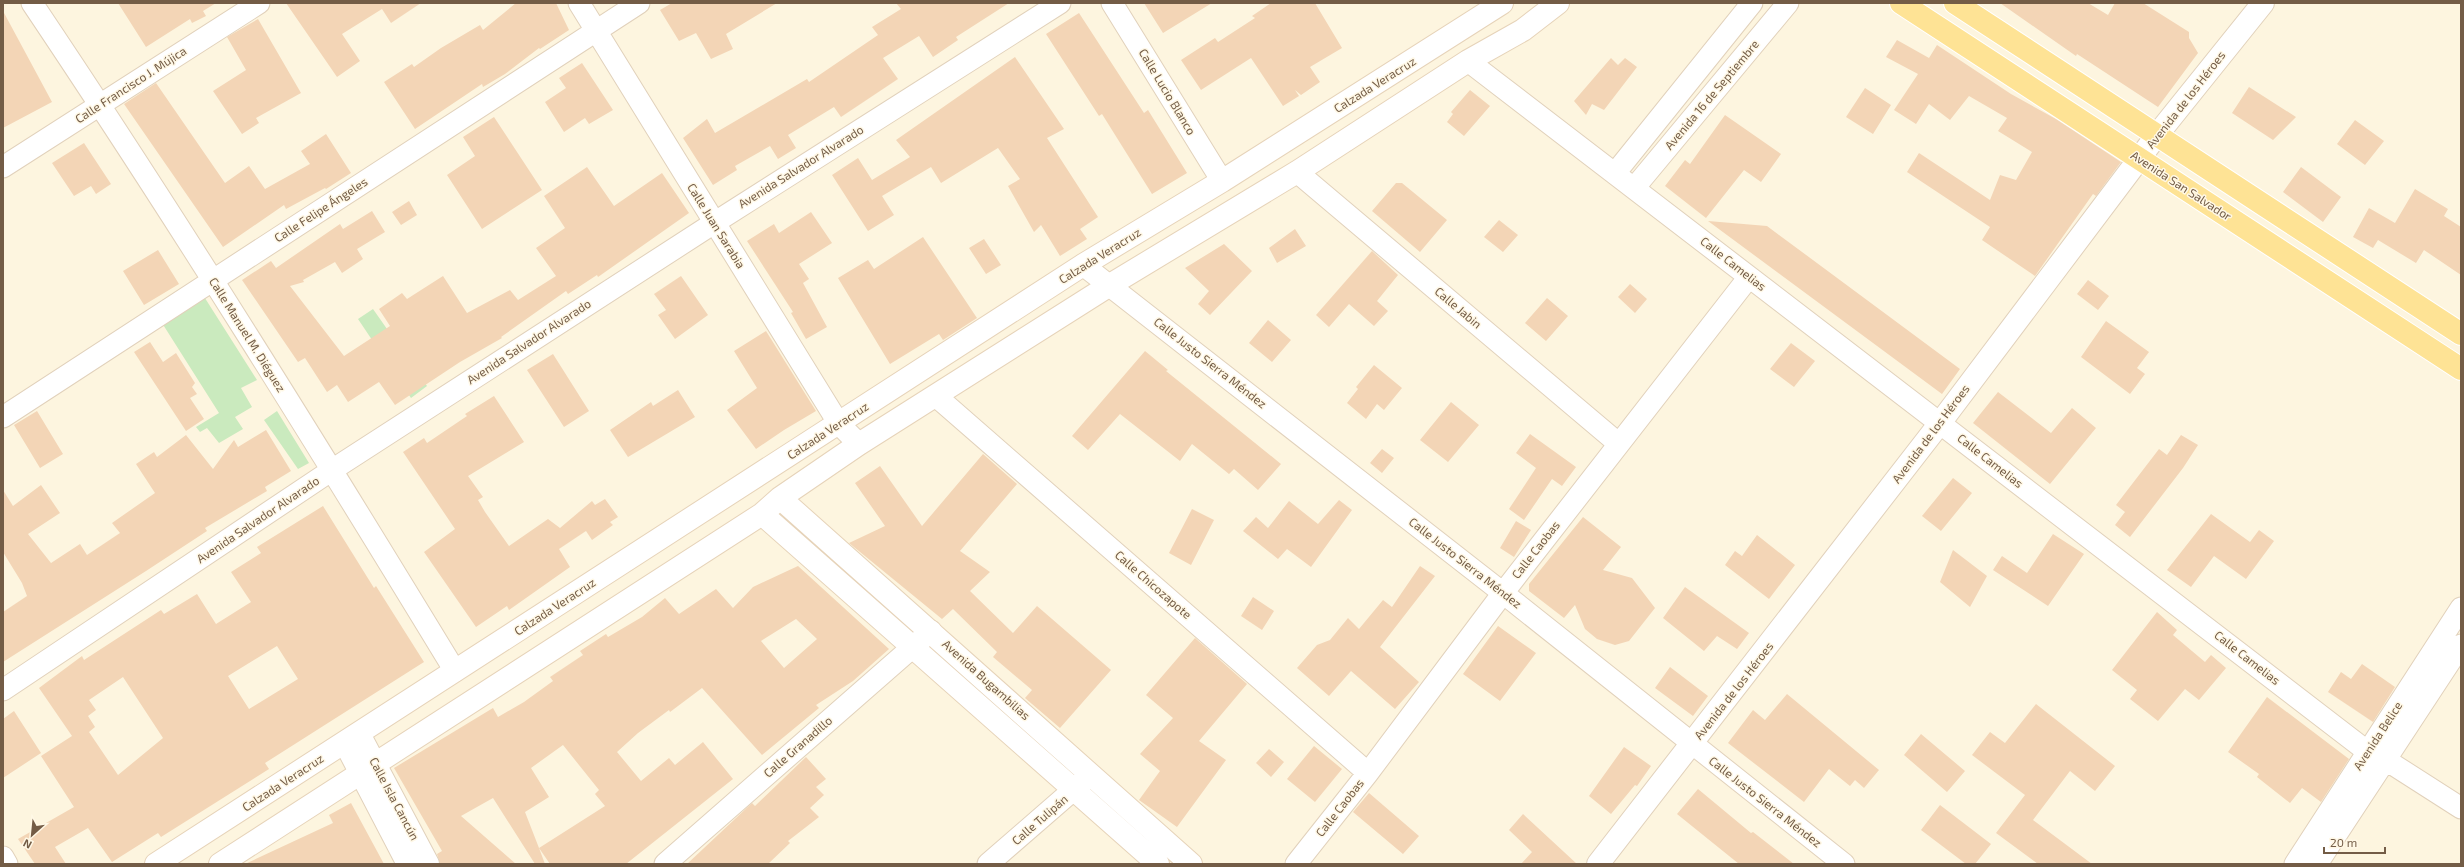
<svg xmlns="http://www.w3.org/2000/svg" width="2464" height="867" viewBox="0 0 2464 867" font-family="'Exo 2',sans-serif">
<style>
.green{fill:#caeabe}
.building{fill:#f3d5b6;fill-rule:evenodd}
.lines{fill:none;stroke-linecap:round;stroke-linejoin:round}
.minor-casing{stroke:#e1d1bb;stroke-width:23}
.tertiary-casing{stroke:#e1d1bb;stroke-width:24}
.secondary-casing{stroke:#e6d3b9;stroke-width:24}
.primary-casing{stroke:#fff;stroke-width:24}
.minor{stroke:#fff;stroke-width:21}
.tertiary{stroke:#fff;stroke-width:22}
.secondary{stroke:#fff;stroke-width:22}
.primary{stroke:#fee395;stroke-width:22}
.labels{text-anchor:middle;stroke-width:3;stroke-linejoin:round;paint-order:stroke}
.street-label{font-size:12px;fill:#735c46;stroke:#fff8e6}
</style>
<rect width="100%" height="100%" fill="#fdf5df"/>
<path class="green" d="M203,295l54,85 -16,8 11,19 -17,10 8,12 -24,14 -12,-15 -7,4 -4,-5 23,-14 -57,-90z
M373,309l54,77 -16,12 -53,-79z
M277,411l32,52 -11,6 -34,-49z"/>
<path class="building" d="M118,3h98l-13,8 3,5 -14,7 -2,-4 -44,28z
M286,3h135l-30,20 -9,-14 -40,25 18,27 -23,16z
M516,3h40l13,27 -29,19 -1,-1 -34,26 -22,13 -1,-3 -67,45 -31,-47 28,-18 2,3 27,-19 39,-23 3,5z
M672,3h105l-51,31 7,15 -22,10 -15,-26 -17,8 -19,-31z
M896,3h113l-53,34 2,3 -25,17 -14,-21 -36,22 15,21 -57,38 -7,-10 -46,28 8,13 -18,11 -8,-13 -35,20 2,4 -24,15 -30,-47 24,-19 8,14 92,-54 2,3 69,-47 -6,-8 29,-18z
M1144,3h68l-49,30z
M1271,3h44l27,45 -32,19 10,15 -19,13 -6,-5 4,6 -16,10 -32,-48 -50,32 -20,-30 34,-22 3,4 37,-24 -3,-2z
M2000,3h88l20,12 7,-12h28l46,29v6l9,15 -40,54 -81,-53 -1,2z
M3,11l49,91 -49,26z
M1079,13l65,100 4,-3 39,63 -35,21 -50,-80 -3,2 -53,-82z
M258,19l43,74 -45,25 3,5 -17,11 -29,-43 33,-21 -19,-33z
M1897,40l32,18 8,-13 74,49 45,25 65,43 -25,34 -3,-2 -58,82 -53,-36 8,-13 -83,-55 12,-19 71,47 10,-25 16,5 16,-28 -34,-21 9,-13 -38,-22 -19,24 -21,-16 -13,20 -22,-14 24,-36 -32,-17z
M1015,57l49,72 -17,9 51,79 -18,12 7,10 -27,17 -19,-31 -7,7 -26,-46 12,-7 -22,-31 -57,35 -10,-16 -49,29 12,19 -26,16 -36,-56 26,-17 14,22 38,-23 -14,-17z
M1611,58l7,7 7,-7 12,9 -33,43 -12,-6 -6,11 -12,-14z
M582,63l31,47 -24,14 -4,-6 -21,14 -19,-30 21,-14 -7,-10z
M156,83l69,100 24,-17 16,23 45,-25 -9,-13 25,-17 25,39 -25,16 -1,-1 -39,21 -2,-4 -61,42 -99,-143z
M2249,87l47,30 -23,23 -41,-27z
M1865,88l26,17 -18,29 -27,-17z
M1470,90l20,16 -26,30 -17,-14 6,-8 -2,-2z
M1725,115l56,39 -20,28 -17,-12 -38,48 -41,-32 20,-26 5,4z
M494,117l48,73 -60,39 -35,-54 28,-19 -12,-19z
M2355,120l29,21 -19,24 -28,-21z
M84,143l27,41 -15,10 -5,-8 -17,10 -22,-33z
M587,167l27,39 48,-33 27,40 -91,64 -1,-2 -29,19 -2,-3 -65,46 1,1 -42,24 -65,43 -16,-23 -31,20 -11,-17 -10,7 -22,-34 -7,4 -56,-82 29,-19 5,7 64,-44 3,5 29,-18 13,21 -28,17 6,10 -21,14 -7,-11 -32,18 1,2 -14,4 54,70 46,-30 -11,-17 23,-16 5,6 36,-23 24,37 43,-23 8,10 38,-24 -20,-28 29,-20 -21,-32z
M2301,167l40,30 -18,25 -40,-30z
M1396,183h6l45,37 -27,32 -48,-41z
M2415,189l33,20 -4,7 17,11v48l-37,-25 -8,13 -38,-23 -5,8 -20,-11 16,-29 26,15z
M409,201l8,14 -16,10 -9,-13z
M811,212l21,31 -33,21 10,15 -6,4 24,44 -21,12 -15,-26 2,-1 -46,-71 27,-17 5,9z
M1499,220l19,15 -15,17 -19,-15z
M1708,221l59,5 193,143 -18,25z
M1295,229l11,17 -29,17 -8,-15z
M923,237l54,81 -34,22 -4,-6 -49,30 -52,-86 30,-18 6,9z
M984,239l17,26 -15,9 -17,-26z
M1224,244l28,27 -42,44 -12,-11 11,-13 -24,-23z
M158,250l21,34 -35,21 -21,-34z
M1372,251l26,24 -21,26 11,10 -14,15 -25,-22 -20,23 -13,-12z
M681,276l27,39 -33,24 -17,-24 8,-5 -12,-16z
M2088,280l21,16 -11,14 -21,-16z
M1630,284l17,15 -12,14 -17,-16z
M1547,298l21,18 -22,25 -21,-18z
M1268,320l23,20 -19,22 -23,-19z
M2106,321l43,31 -12,16 8,6 -15,20 -49,-37z
M766,331l50,80 -32,19 -28,19 -29,-39 30,-22 -23,-37z
M150,342l13,20 13,-9 19,30 -3,4 5,7 -7,4 14,21 -18,12 -52,-79z
M1791,343l24,18 -21,26 -24,-18z
M1145,351l23,19 -2,1 115,93 -23,26 -24,-21 -5,5 -37,-30 -12,17 -60,-47 -32,36 -16,-14z
M553,354l36,57 -25,16 -37,-57z
M1374,365l28,23 -18,22 -7,-6 -11,15 -19,-16 11,-14 -2,-2z
M678,390l17,27 -67,40 -18,-27 41,-28 2,4z
M1998,392l53,41 21,-25 24,20 -46,56 -77,-61z
M494,396l30,46 -56,34 15,21 -5,3 7,12 24,34 39,-27 12,9 32,-27 3,4 10,-6 13,18 -8,5 3,3 -21,15 -6,-9 -27,18 11,18 -61,43 -2,-4 -31,21 -52,-75 31,-23 -52,-77 21,-14 3,5 40,-27 -2,-2z
M1451,402l28,23 -31,37 -28,-22z
M37,411l26,43 -23,14 -26,-43z
M266,430l25,41 -26,16 2,4 -62,37 2,3 -61,40 -143,91v-50l24,-16 -5,-13 -19,-31v-62l10,16 28,-21 19,28 -32,21 23,29 29,-19 7,11 33,-22 -8,-10 43,-30 -19,-29 18,-12 3,5 29,-22 27,34 21,-29 4,7z
M1530,434l46,33 -14,19 -10,-7 -28,41 -15,-11 27,-41 -20,-15z
M2181,435l17,10 -15,23 -53,69 -15,-12 10,-13 -9,-7 43,-56 8,6z
M1382,449l12,9 -12,15 -12,-10z
M983,454l34,30 -57,67 30,21 -20,19 43,42 24,-27 74,64 -51,58 -35,-30 7,-8 -39,-33 4,-5 -44,-43 -11,10 -93,-76 36,-17 -30,-43 25,-17 42,60z
M1953,478l19,15 -31,38 -19,-15z
M1339,500l13,10 -41,57 -24,-18 -9,10 -35,-28 13,-14 12,11 21,-27 29,23z
M323,506l51,82 2,-2 48,76 -159,101 4,6 -108,68 -3,-4 -46,29 -24,-34 -33,19 11,17h-31l-17,-25 56,-32 -33,-51 31,-20 -33,-48 43,-32 2,4 77,-50 3,4 33,-20 19,30 35,-22 -20,-30 30,-19 -4,-6zM277,646l21,33 -49,30 -21,-33zM123,677l40,61 -45,37 -29,-43 6,-5 -7,-11 8,-6 -7,-10z
M1192,509l22,11 -23,45 -22,-12z
M2211,514l39,28 9,-12 15,11 -28,38 -32,-23 -23,31 -24,-17z
M1583,517l38,30 -18,23 29,8 23,30 -26,33 -14,4 -18,-6 -12,-10 -10,-24 -11,13 -35,-27v-7z
M1516,521l15,9 -17,27 -14,-9z
M2053,534l31,20 -36,52 -55,-36 9,-14 25,17z
M1757,535l38,30 -26,34 -44,-34 10,-14 7,5z
M1953,550l34,26 -17,31 -30,-25z
M798,566l91,83 -36,32 -37,24 3,3 -57,47 -60,-67 -32,24 -1,-2 -31,23 -21,19 24,29 28,-23 6,7 28,-23 30,37 -107,85h-76l-11,-16 6,16h-10l-42,-66 -32,18 55,48h-76l-3,-10 5,-3 -48,-83 99,-60 5,9 26,-15 29,-21 -3,-4 33,-22 -3,-4 26,-17 2,3 34,-20 23,-19 14,16 37,-25 17,19 20,-21zM796,619l21,20 -33,29 -23,-27zM563,745l36,45 -4,4 10,12 -66,42 -14,-36 24,-15 -18,-29z
M1420,566l15,10 -55,71 39,35 -24,27 -44,-38 -22,25 -32,-28 20,-23 13,-5 18,-22 11,11 24,-29 9,7z
M1685,587l64,46 -12,16 -20,-13 -13,15 -41,-33z
M1253,597l21,14 -12,19 -21,-14z
M2157,612l20,18 -4,5 32,27 6,-7 15,13 -27,32 -14,-11 -27,32 -28,-22 7,-9 -25,-20z
M1498,626l38,27 -36,48 -37,-27z
M1195,638l52,46 -48,57 27,19 -49,67 -38,-27 21,-29 -20,-17 33,-36 -27,-23z
M2362,664l33,23 -22,35 -45,-30 13,-20 10,7z
M1670,667l38,29 -15,20 -38,-28z
M1787,694l92,76 -15,18 -9,-8 -5,6 -21,-17 -25,33 -76,-59 25,-33 12,10z
M2267,697l82,62 -28,43 -19,-14 -12,15 -33,-26 2,-3 -31,-22z
M2036,704l79,62 -20,25 -25,-20 -37,49 59,44h-54l-42,-31 29,-38 -53,-40 18,-23 15,11z
M14,711l27,42 -38,25v-59z
M1921,734l44,37 -18,21 -43,-37z
M1314,746l28,23 -27,33 -28,-23z
M1624,747l27,19 -14,20 -2,-1 -24,29 -22,-18z
M1269,749l15,13 -13,15 -15,-14z
M806,757l20,22 -10,8 8,8 -14,13 9,9 -31,24 2,2 -22,21h-81l65,-61 3,3z
M1698,789l53,44 2,-1 41,32h-55l-62,-50z
M1369,793l50,43 -16,18 -50,-42z
M351,803l33,61h-139l88,-41 -4,-8z
M1940,805l51,39 -16,20h-9l-45,-34z
M1523,814l54,50h-56l11,-12 -23,-22z"/>
<g class="lines">
<g class="minor-casing">
<path id="minor" d="M32,3c147,219 286,443 423,668
M579,3l260,421 20,20
M1112,3l110,178
M1468,61l900,691 18,8 75,48
M3,167l256,-164
M1297,172l322,272
M1616,172l136,-169
M1635,187l153,-184
M1083,265l420,328 341,271
M937,397l431,376
M3,417l636,-414
M3,690l329,-220 382,-247 346,-220
M3,857l4,7
M665,864l266,-233
M988,864l99,-86
M1296,864l72,-91 135,-180 246,-316
M2295,864l166,-256
M2317,864l144,-219"/>
</g>
<g class="tertiary-casing">
<path id="tertiary" d="M359,734l69,130
M345,743l63,121
M1598,864l342,-441 217,-288 106,-132"/>
</g>
<g class="secondary-casing">
<path id="secondary" d="M780,498l411,366
M762,514l396,350
M156,864l927,-599 139,-84 280,-178
M220,864l542,-350 18,-16 79,-54 251,-159 187,-113 171,-111 55,-31 35,-27"/>
</g>
<g class="primary-casing">
<path id="primary" d="M1901,3l560,366
M1955,3l506,331"/>
</g>
<use href="#minor" class="minor"/>
<use href="#tertiary" class="tertiary"/>
<use href="#secondary" class="secondary"/>
<use href="#primary" class="primary"/>
</g>
<g class="labels">
<g class="street-label">
<text transform="translate(131 85) rotate(-33)" y="4">Calle Francisco J. Mújica</text>
<text transform="translate(1375 85) rotate(-32)" y="4">Calzada Veracruz</text>
<text transform="translate(1167 92) rotate(59)" y="4">Calle Lucio Blanco</text>
<text transform="translate(1712 95) rotate(-50)" y="4">Avenida 16 de Septiembre</text>
<text transform="translate(2186 100) rotate(-52)" y="4">Avenida de los Héroes</text>
<text transform="translate(801 167) rotate(-32)" y="4">Avenida Salvador Alvarado</text>
<text transform="translate(2181 186) rotate(33)" y="4">Avenida San Salvador</text>
<text transform="translate(321 210) rotate(-33)" y="4">Calle Felipe Ángeles</text>
<text transform="translate(716 226) rotate(58)" y="4">Calle Juan Sarabia</text>
<text transform="translate(1100 256) rotate(-32)" y="4">Calzada Veracruz</text>
<text transform="translate(1733 264) rotate(38)" y="4">Calle Camelias</text>
<text transform="translate(1458 308) rotate(40)" y="4">Calle Jabin</text>
<text transform="translate(247 335) rotate(58)" y="4">Calle Manuel M. Diéguez</text>
<text transform="translate(529 342) rotate(-33)" y="4">Avenida Salvador Alvarado</text>
<text transform="translate(1210 363) rotate(38)" y="4">Calle Justo Sierra Méndez</text>
<text transform="translate(828 431) rotate(-33)" y="4">Calzada Veracruz</text>
<text transform="translate(1931 434) rotate(-53)" y="4">Avenida de los Héroes</text>
<text transform="translate(1990 461) rotate(38)" y="4">Calle Camelias</text>
<text transform="translate(258 520) rotate(-34)" y="4">Avenida Salvador Alvarado</text>
<text transform="translate(1536 550) rotate(-52)" y="4">Calle Caobas</text>
<text transform="translate(1465 563) rotate(38)" y="4">Calle Justo Sierra Méndez</text>
<text transform="translate(1153 585) rotate(41)" y="4">Calle Chicozapote</text>
<text transform="translate(555 607) rotate(-33)" y="4">Calzada Veracruz</text>
<text transform="translate(2247 658) rotate(38)" y="4">Calle Camelias</text>
<text transform="translate(986 680) rotate(42)" y="4">Avenida Bugambilias</text>
<text transform="translate(1734 691) rotate(-52)" y="4">Avenida de los Héroes</text>
<text transform="translate(2378 736) rotate(-57)" y="4">Avenida Belice</text>
<text transform="translate(798 747) rotate(-41)" y="4">Calle Granadillo</text>
<text transform="translate(283 783) rotate(-33)" y="4">Calzada Veracruz</text>
<text transform="translate(394 799) rotate(62)" y="4">Calle Isla Cancún</text>
<text transform="translate(1765 802) rotate(38)" y="4">Calle Justo Sierra Méndez</text>
<text transform="translate(1340 808) rotate(-52)" y="4">Calle Caobas</text>
<text transform="translate(1040 820) rotate(-41)" y="4">Calle Tulipán</text>
</g>
</g>
<rect width="2464" height="867" fill="none" stroke="#735c46" stroke-width="8"/>
<g transform="translate(32 835) rotate(207)" stroke="#fff8e6" stroke-width="3" paint-order="stroke">
<path d="M0-3L7 15L0 10L-7 15Z" fill="#735c46"/>
<text y="-6" font-size="11" font-weight="bold" text-anchor="middle" fill="#735c46">N</text>
</g>
<path d="M2324 847v6h61v-6" fill="none" stroke="#735c46" stroke-width="2"/>
<text x="2330" y="847" font-size="12" fill="#735c46" stroke="#fff8e6" stroke-width="3" paint-order="stroke">20 m</text>
</svg>
